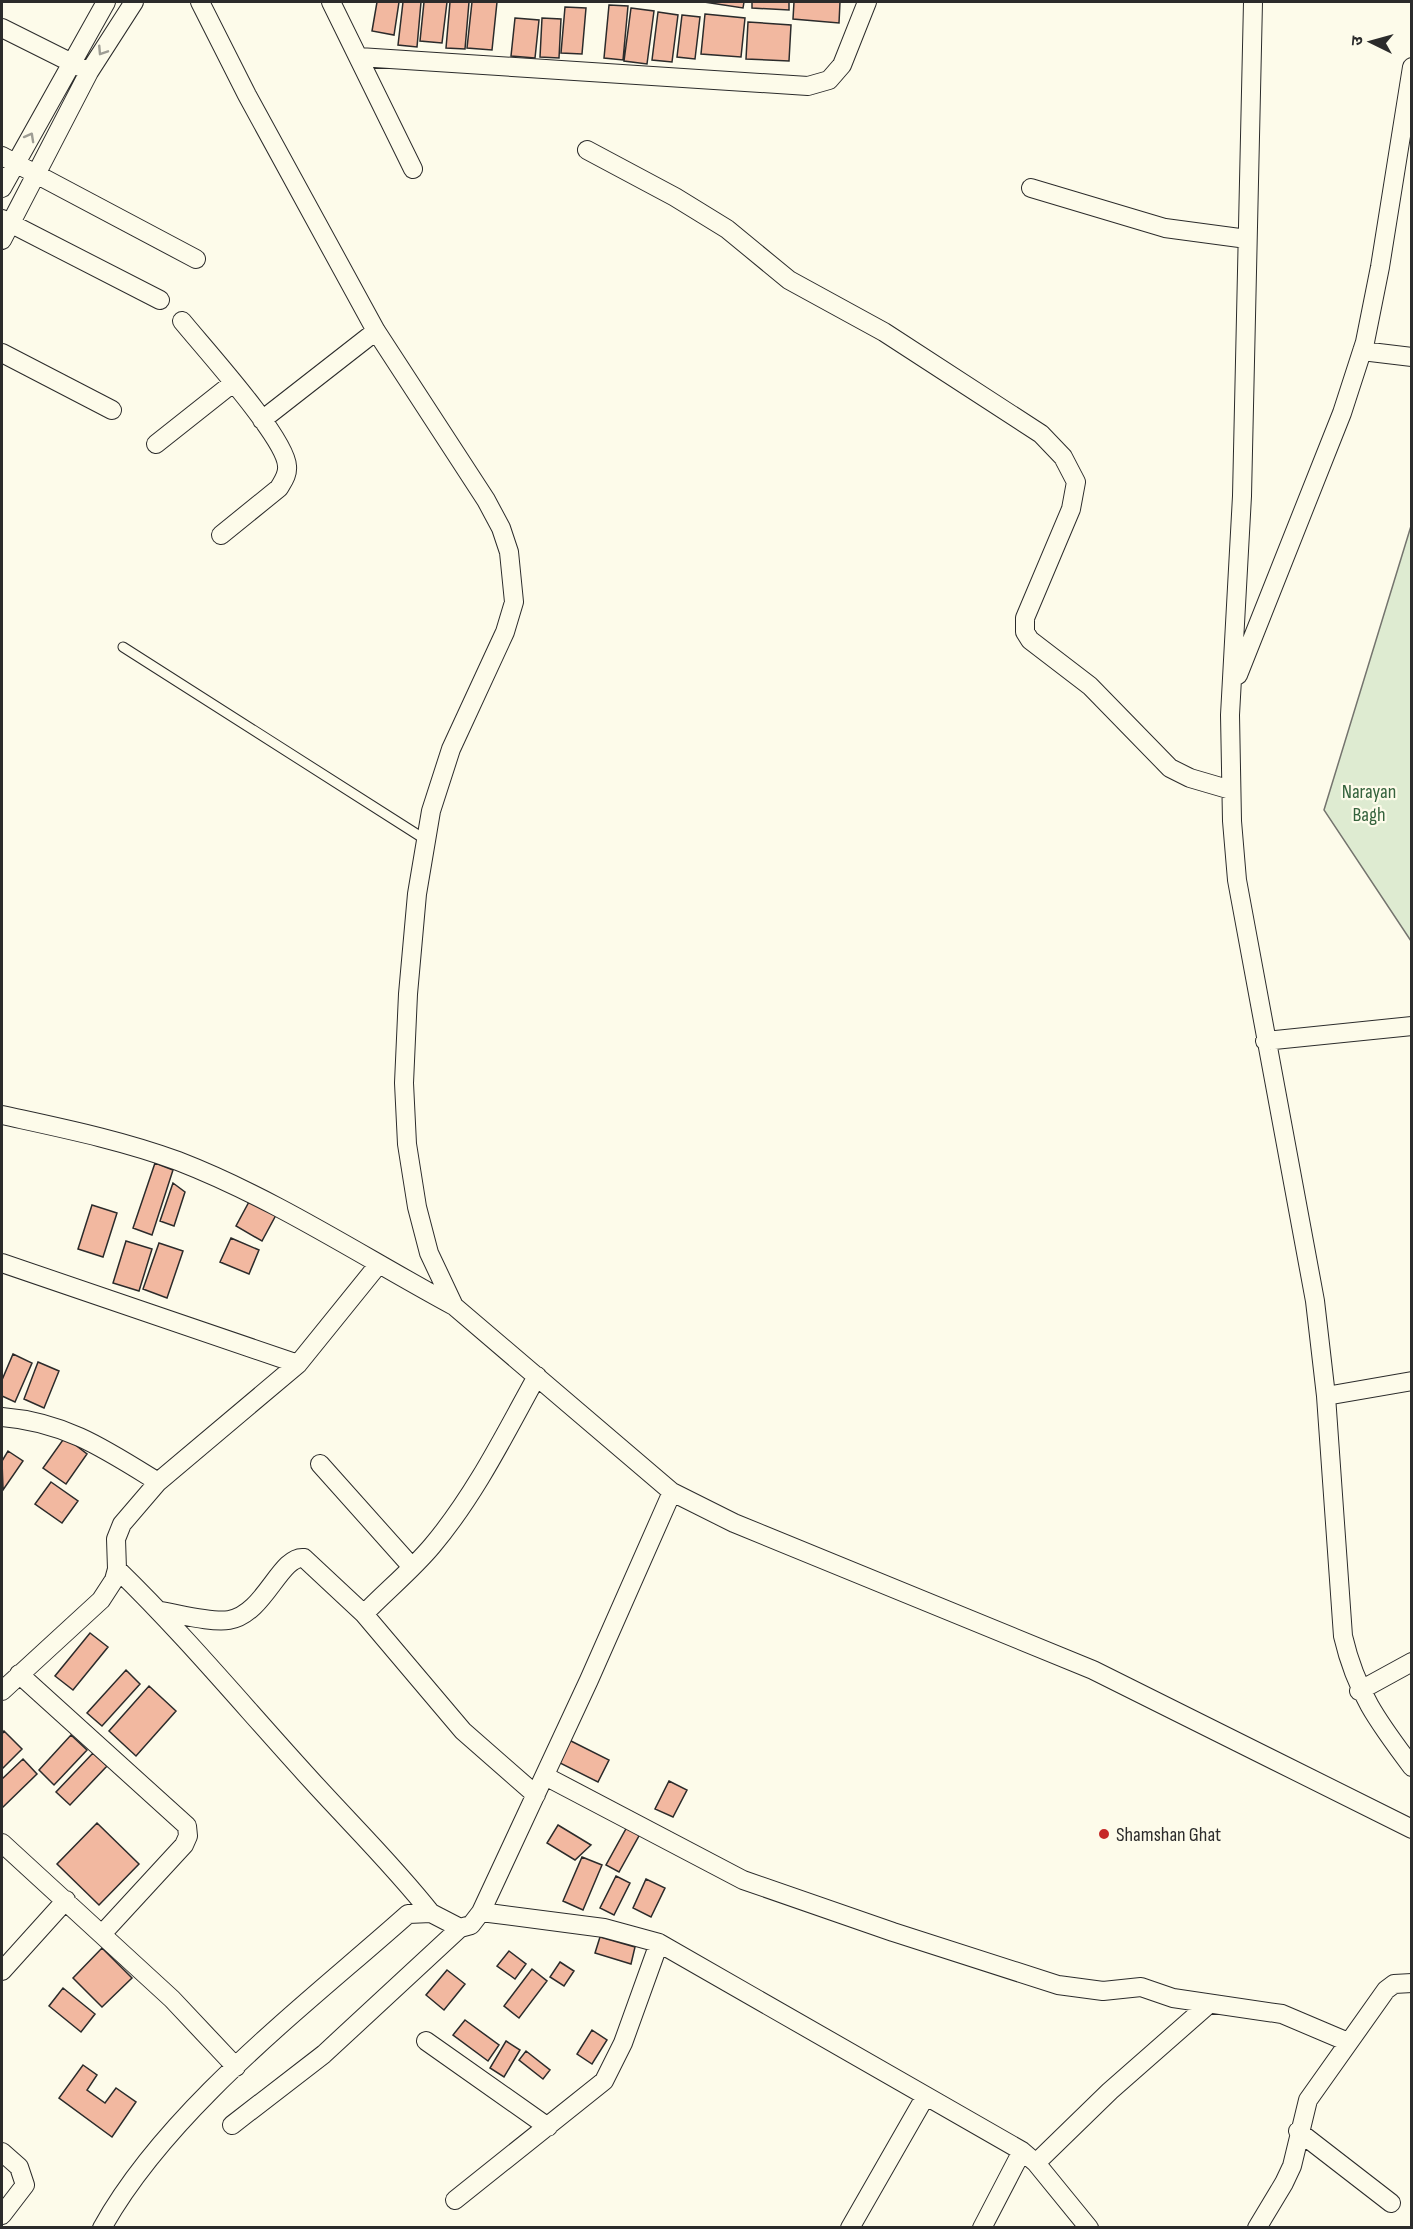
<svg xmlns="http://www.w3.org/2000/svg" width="1413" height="2229" viewBox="0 0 1413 2229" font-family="'Sofia Sans Condensed','Noto Sans Devanagari',sans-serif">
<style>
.green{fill:#deebd1;stroke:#74746e;stroke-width:1.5}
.building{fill:#f2b8a0;stroke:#2b2b2b;stroke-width:1.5}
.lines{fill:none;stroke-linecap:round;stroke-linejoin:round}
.lane-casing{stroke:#2b2b2b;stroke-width:11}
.street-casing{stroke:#2b2b2b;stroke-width:20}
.lane{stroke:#fdfbea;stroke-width:9}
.street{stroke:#fdfbea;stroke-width:18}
.oneway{stroke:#9e9d94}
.poi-dot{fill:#c62828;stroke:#fdfbea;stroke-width:2}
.labels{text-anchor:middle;stroke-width:4.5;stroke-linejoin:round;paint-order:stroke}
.park-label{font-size:20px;fill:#34623c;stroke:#fdfbea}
.poi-label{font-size:20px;fill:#2b2b2b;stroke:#fdfbea;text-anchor:start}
</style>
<rect width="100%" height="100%" fill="#fdfbea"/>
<path class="green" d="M1411,526v415l-87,-131z"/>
<path class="building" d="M377,2h22l-5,33 -22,-4z
M403,2h18l-4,45 -19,-2z
M424,2h23l-5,41 -22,-2z
M450,2h19l-4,47 -19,-1z
M472,2h25l-5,48 -25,-2z
M704,2h40l-1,6z
M752,2h37v8l-37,-2z
M794,2h46l-1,21 -46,-4z
M609,5l19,1 -5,54 -19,-2z
M565,7l21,1 -4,46 -21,-1z
M631,8l23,3 -7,53 -23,-3z
M658,12l20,3 -6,47 -20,-2z
M705,14l40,4 -4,39 -40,-3z
M682,15l18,2 -5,42 -18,-2z
M515,18l24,2 -4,38 -24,-2z
M542,18l19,1 -2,39 -19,-1z
M748,22l43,3 -2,36 -43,-2z
M155,1163l18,7 -21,65 -19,-7z
M173,1183l12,9 -11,34 -14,-5z
M250,1200l26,15 -14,26 -26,-15z
M92,1205l25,8 -14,44 -25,-8z
M231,1238l28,12 -10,24 -29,-12z
M126,1241l26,8 -13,42 -26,-8z
M159,1243l24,8 -16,47 -24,-9z
M13,1354l19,9 -17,39 -13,-6v-16z
M38,1362l21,9 -15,37 -20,-9z
M65,1437l22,17 -21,30 -23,-16z
M8,1451l15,10 -20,29 -1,-29z
M51,1482l27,19 -16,22 -27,-19z
M90,1633l18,14 -35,43 -18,-14z
M126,1670l14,14 -38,42 -15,-13z
M149,1686l27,25 -40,45 -27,-25z
M4,1731l18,18 -20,20v-35z
M71,1735l16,15 -33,35 -15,-15z
M569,1740l40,20 -11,22 -40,-20z
M93,1753l14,13 -37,39 -14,-13z
M23,1759l14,15 -35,34v-29z
M669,1781l18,9 -14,27 -18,-8z
M97,1823l42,41 -40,41 -42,-41z
M558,1825l33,20 -16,15 -28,-17z
M627,1827l13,7 -21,38 -13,-7z
M582,1857l20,8 -19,45 -20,-9z
M616,1876l14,7 -16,32 -14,-7z
M646,1879l19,9 -14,29 -18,-9z
M600,1937l35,10 -4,17 -36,-11z
M102,1948l30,30 -30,29 -29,-29z
M509,1951l17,13 -11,15 -18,-13z
M560,1962l14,9 -10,15 -14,-9z
M532,1969l15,12 -28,37 -15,-12z
M447,1970l18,14 -21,26 -18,-15z
M63,1988l32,26 -14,18 -32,-26z
M465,2020l34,25 -11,16 -35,-26z
M592,2030l15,10 -15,24 -15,-10z
M506,2041l14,9 -16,27 -14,-9z
M526,2051l24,19 -7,9 -24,-19z
M83,2065l14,10 -10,15 18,13 11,-15 20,14 -24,35 -53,-39z"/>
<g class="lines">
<g class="lane-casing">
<path id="lane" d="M123,647l303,193"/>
</g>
<g class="street-casing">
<path id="street" d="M200,2l47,93 129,236 110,169 15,28 8,24 5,50 -9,30 -54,117 -20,62 -14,83 -9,100 -4,89 3,61 10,63 12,46 25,53 218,186 62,31 359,147 319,159
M331,2l82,167
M1253,2l-11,494 -12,219 2,106 5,59 78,421 11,95 17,240c13,56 35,86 69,131
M2,28l80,40
M359,57l449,29 21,-6 13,-15 25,-63
M587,150l88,47 52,32 62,51 95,52 157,102 22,23 13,25 -5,27 -46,109v14l5,8 60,46 80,82 20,10 41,12
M2,156l194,103
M2,188l104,-186
M1031,188l134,40 82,11
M2,219l158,81
M2,240l87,-168 45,-70
M182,321c21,26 104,117 105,145 1,9 -4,15 -8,22l-58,47
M1362,351l50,6
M2,353l110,57
M262,420l114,-89
M156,444l77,-61
M1238,675l104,-262 23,-71 15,-75 32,-200
M1265,1041l147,-15
M2,1115c59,13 119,25 176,46 98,38 185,96 276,145
M2,1263l296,101
M1326,1396l86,-15
M2,1417c63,5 103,32 156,65
M320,1464l92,103
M117,1569c69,67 130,141 195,212 40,44 82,85 119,132
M160,1611c19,3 52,12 69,9 36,-6 51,-65 75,-62l60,56 99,117 73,64
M364,1614c22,-23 47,-43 68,-68 43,-51 73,-112 105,-170
M19,1674l168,152 1,10 -4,9 -82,89
M2,1691l99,-91 13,-20 3,-11 -1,-30 6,-15 36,-42 140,-118 80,-99
M1359,1691l53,-29
M545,1776l198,104 150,52 165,53 45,6 38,-4 32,11 109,16 66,28
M2,1843l170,156 64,68
M481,1912l123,16 55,15 363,208 14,12 53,65
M2,1971l64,-71
M426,2041l122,86
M232,2125l92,-71 136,-126
M1298,2131l93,72
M2,2152l17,15 6,18 -23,30
M1036,2163l74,-72 99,-87
M455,2200l149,-119 19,-38 36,-100
M102,2228c66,-119 205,-224 306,-314l23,-1 29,15 11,-3 10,-13 108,-232 83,-188
M850,2228l75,-131
M982,2228l40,-77
M1257,2228l27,-45 8,-17 16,-66 78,-110 8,-6 18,-1"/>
</g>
<use href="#lane" class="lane"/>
<use href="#street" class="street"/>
</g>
<defs><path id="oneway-chevron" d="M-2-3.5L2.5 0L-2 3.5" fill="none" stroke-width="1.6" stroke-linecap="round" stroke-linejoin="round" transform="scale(1.5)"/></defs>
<g class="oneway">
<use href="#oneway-chevron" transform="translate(102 51) rotate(123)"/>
<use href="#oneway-chevron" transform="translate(30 137) rotate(-61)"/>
</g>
<circle class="poi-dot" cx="1104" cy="1834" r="6"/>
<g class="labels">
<g class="park-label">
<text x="1369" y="798">Narayan<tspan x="1369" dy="23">Bagh</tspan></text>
</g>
<g class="poi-label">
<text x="1116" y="1841">Shamshan Ghat</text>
</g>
</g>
<rect width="1413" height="2229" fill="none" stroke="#2b2b2b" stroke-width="6"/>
<g transform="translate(1371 42) rotate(275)" stroke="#fdfbea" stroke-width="4.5" paint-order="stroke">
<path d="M0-4.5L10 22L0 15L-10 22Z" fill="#2b2b2b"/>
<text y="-9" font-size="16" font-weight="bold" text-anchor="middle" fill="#2b2b2b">उ</text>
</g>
</svg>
